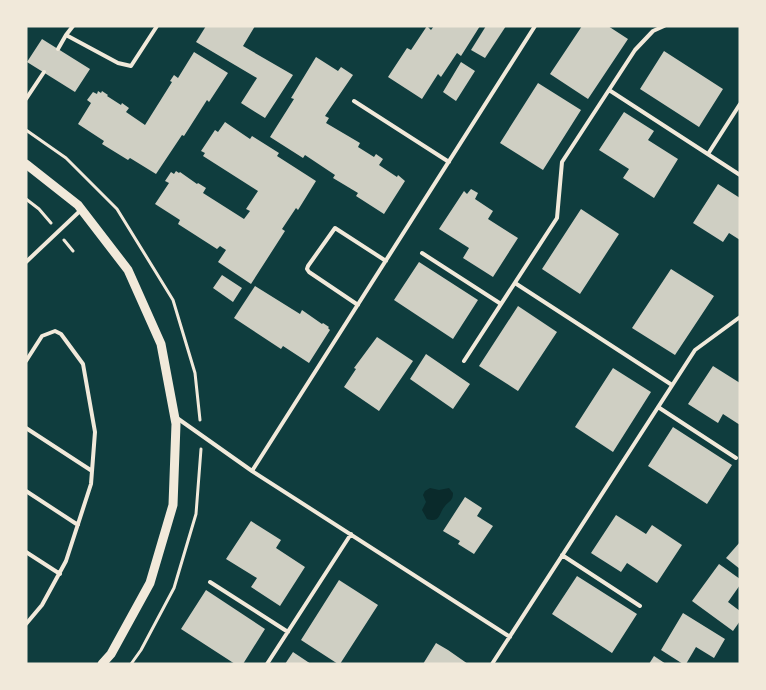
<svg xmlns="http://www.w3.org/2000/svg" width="766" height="690" viewBox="0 0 766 690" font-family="'DejaVu Sans',sans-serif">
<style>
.water{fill:#0a2a2b}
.building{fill:#cfcfc3}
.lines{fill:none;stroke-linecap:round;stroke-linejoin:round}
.path{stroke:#f1e9da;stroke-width:3}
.service{stroke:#f1e9da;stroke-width:4}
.tertiary{stroke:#f1e9da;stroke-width:9}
</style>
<rect width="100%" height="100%" fill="#0f3d3e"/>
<path class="water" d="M430,488l9,2 10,-2 4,5c0,8 -4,8 -8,13 -7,8 -4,17 -18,13l-5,-9 4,-8 -3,-7 2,-4z"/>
<path class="building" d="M206,26h49l-12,20 50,29 -28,43 -24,-15 16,-25 -61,-36z
M427,26l4,4 3,-4h46l-19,30 -4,-3 -16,24 -3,-3 -16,25 -34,-22 19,-29 4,2z
M486,26h20l-21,32 -14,-8z
M582,26h26l20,13 -40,60 -38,-25z
M42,39l48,30 -15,23 -48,-30z
M664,51l59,38 -24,38 -59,-38z
M194,52l34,21 -19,29 -2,-2 -23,36 -2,-1 -26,39 -26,-16 -2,2 -26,-16 2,-3 -26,-17 13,-21 -4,-3 6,-8 4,2 1,-3 3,2 1,-2 6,4 -1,1 14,9 1,-2 7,5 -3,4 19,13 27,-43 -2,-1 4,-6 4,3z
M316,57l22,14 3,-4 12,8 -28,41 4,2 -3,5 34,20 -2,4 16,10 2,-3 7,5 -4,6 18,12 1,-2 7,6 -21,33 -28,-18 2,-3 -25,-15 2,-3 -30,-20 -2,3 -33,-21 24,-38 -3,-1z
M461,62l14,9 -19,30 -13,-9z
M538,83l43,27 -38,60 -43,-27z
M624,112l30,19 -6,9 30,19 -24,39 -31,-20 6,-9 -30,-19z
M225,122l25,17 2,-3 27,17 -2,3 39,25 -18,29 -2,-2 -14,21 3,2 -34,53 -33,-22 8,-12 -6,-4 -3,3 -39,-25 2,-4 -25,-16 14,-21 -4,-2 6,-9 3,2 2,-3 3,2 1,-1 17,12 1,-1 8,5 -3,5 41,26 6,-8 -4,-2 12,-18 -55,-35 2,-3 -4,-2 14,-21 3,2z
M718,184l22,14v42l-11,-7 -6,9 -30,-19z
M471,189l7,4 -3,6 18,12 -5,8 30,19 -25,39 -30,-19 6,-10 -30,-19 25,-38 3,3z
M581,209l38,25 -39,60 -38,-25z
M419,262l59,38 -25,39 -59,-39z
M671,269l43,27 -39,59 -43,-27z
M222,275l20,13 -9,14 -20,-14z
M255,286l45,28 2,-4 20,14 1,-1 6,4 -1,1 2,2 -21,33 -26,-17 -2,3 -47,-31z
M518,306l39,26 -39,59 -39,-25z
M377,337l36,24 -34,50 -35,-24 12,-18 -2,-1z
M426,354l44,30 -17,25 -43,-30z
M713,366l27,17v42l-17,-11 -5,9 -30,-19z
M613,368l38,24 -38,60 -38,-25z
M673,427l59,38 -25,39 -59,-38z
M465,497l17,11 -5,8 16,10 -19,28 -16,-10 2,-3 -17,-10z
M616,515l30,19 6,-9 30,20 -25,38 -30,-20 -6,9 -30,-19z
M251,521l30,19 -5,8 29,19 -25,39 -29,-19 6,-9 -31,-19z
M740,542v27l-14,-11z
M719,564l21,15v6l-12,17 12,9v10l-7,10 -41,-30z
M577,576l60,38 -25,39 -60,-39z
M339,580l39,25 -38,59h-2l-37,-24z
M206,590l59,39 -22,35h-8l-54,-35z
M683,613l42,26 -11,19 -18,-11 -10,17h-3l-22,-14z
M436,643l12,7 20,14h-45z
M293,652l18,12h-26z
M654,656l12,8h-17z"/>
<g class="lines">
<path class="path" d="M26,130l40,28 51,51 56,91 22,73 5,47
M26,199l13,10 12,14
M64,240l9,11
M131,664l10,-14 33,-62 22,-74 5,-65"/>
<path class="service" d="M73,26l-7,9 52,28 13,3 26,-40
M58,49l8,-14
M609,90l131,85
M26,99l18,-27
M354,101l95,61
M708,154l32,-50
M422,253l79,51
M26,262l55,-52
M515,283l157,102
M358,305l-49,-33 -2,-3 1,-3 27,-38 51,33
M26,361l16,-25 13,-5 6,3 22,30 12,68 -4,52 -25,77 -24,44 -16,19
M464,361l93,-143 5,-56 73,-112 18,-19 11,-5
M658,407l78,51
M177,418l75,53 258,166
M26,428l66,43
M252,471l283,-445
M26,491l52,34
M26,552l34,22
M562,555l78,51
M210,582l78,50
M267,664l84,-130
M492,664l203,-314 45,-33"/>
<path class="tertiary" d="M26,164l52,41 50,65 33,74 15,80 -3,81 -23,78 -39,71 -9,10"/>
</g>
<rect width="766" height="690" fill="none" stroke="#f1e9da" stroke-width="55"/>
</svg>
